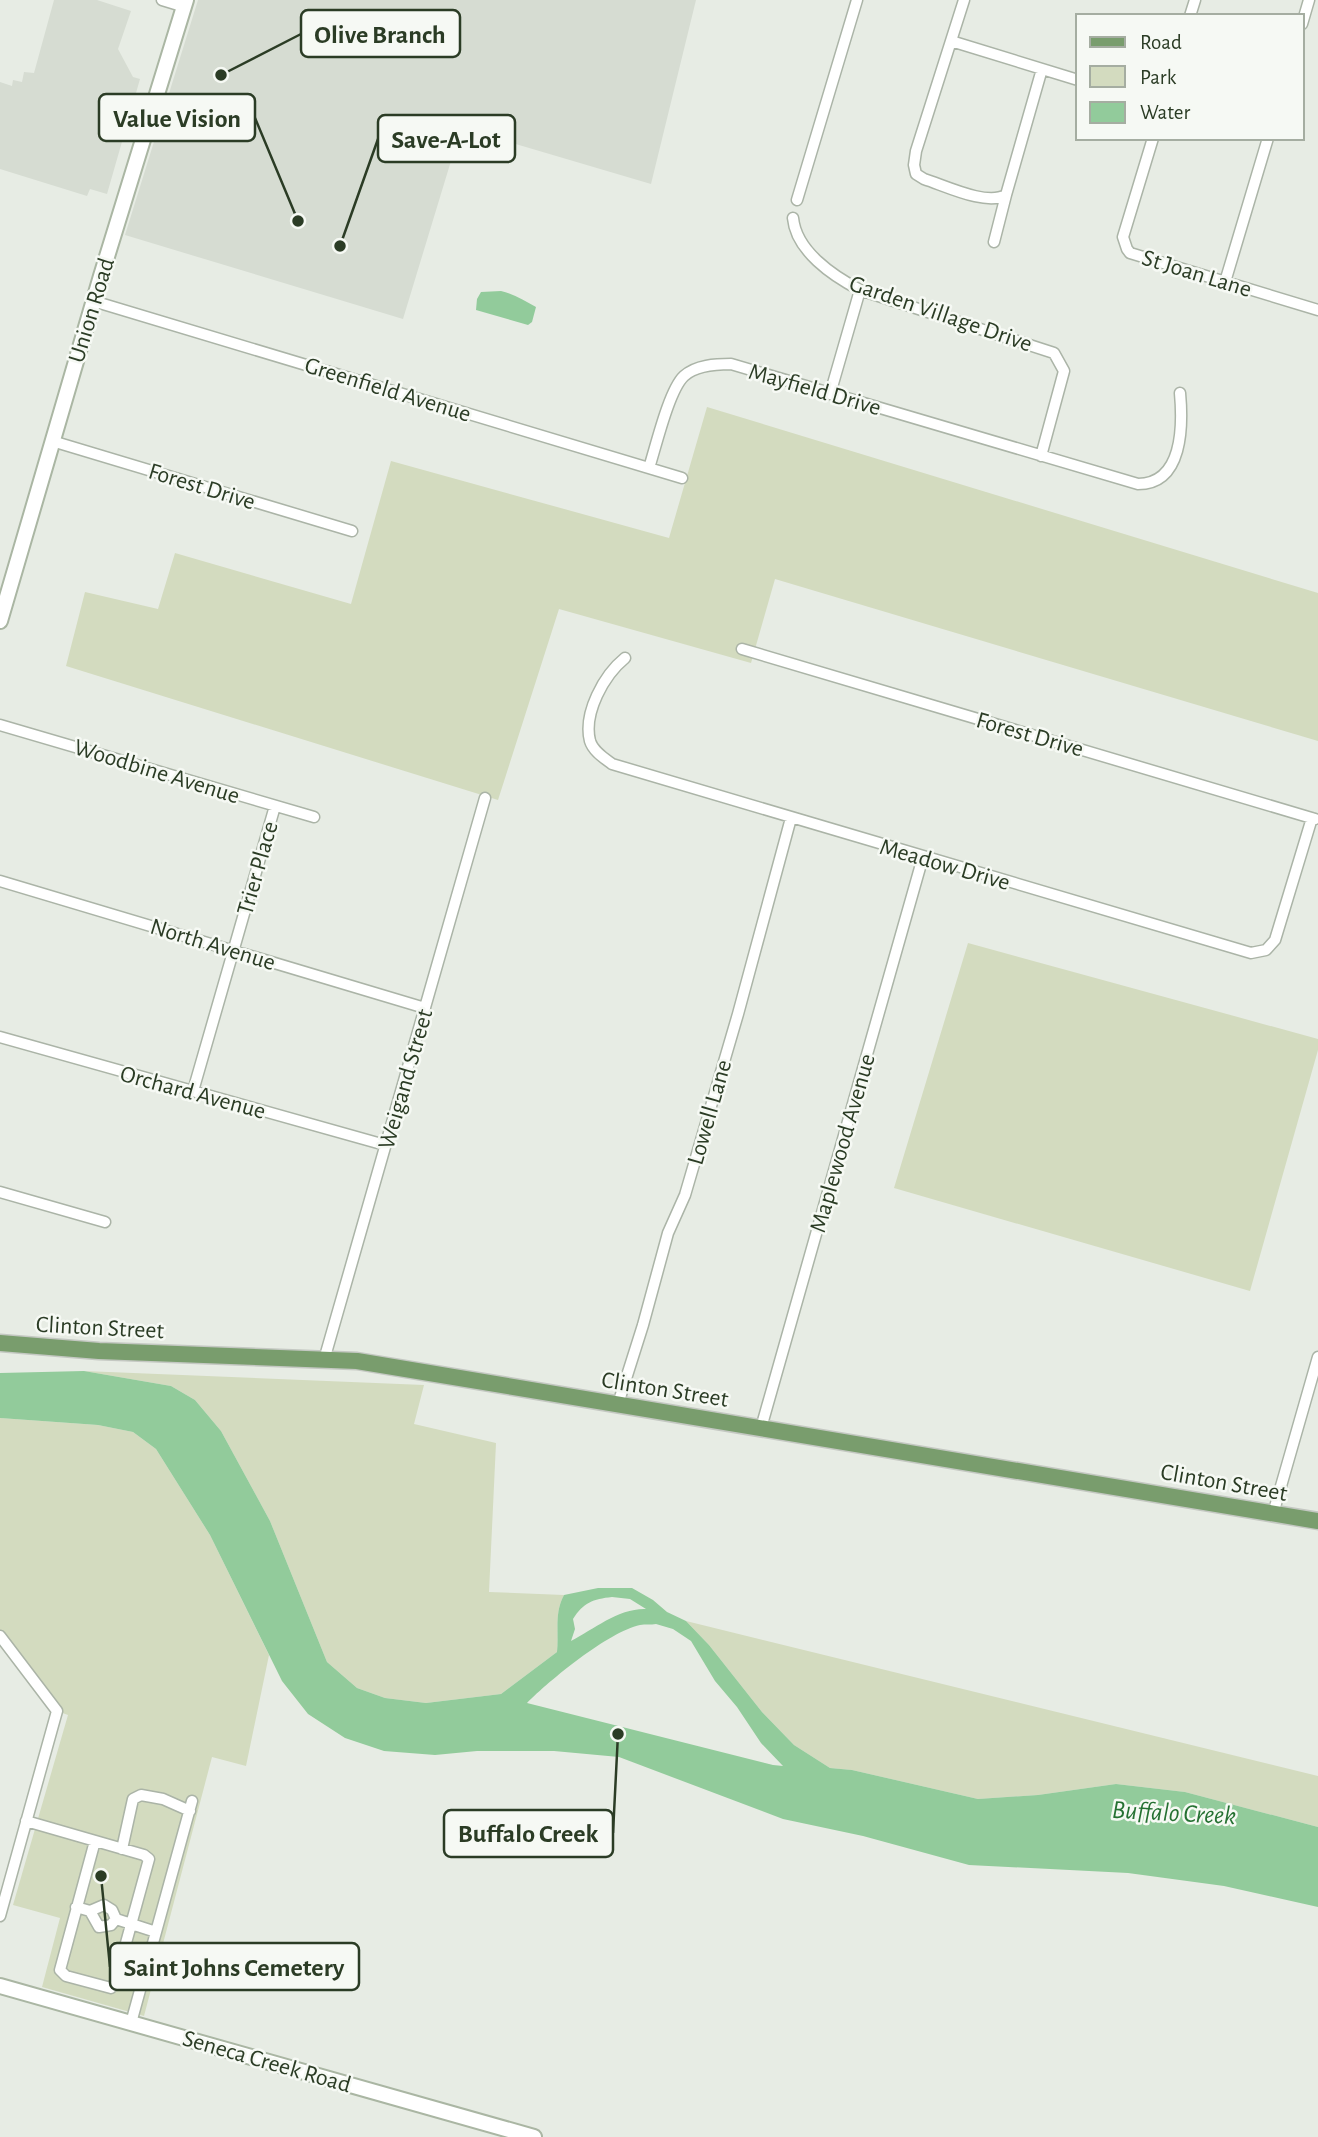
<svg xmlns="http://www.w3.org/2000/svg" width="1318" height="2137" viewBox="0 0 1318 2137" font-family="'Alegreya Sans',sans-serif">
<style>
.built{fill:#d6dcd2}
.green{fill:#d3dbbf}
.water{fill:#92cb9b;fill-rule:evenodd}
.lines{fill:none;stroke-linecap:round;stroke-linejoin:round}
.street-casing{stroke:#abb4a7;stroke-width:13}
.secondary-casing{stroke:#aab6a3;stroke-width:18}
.primary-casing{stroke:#c4c8c2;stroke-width:19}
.street{stroke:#fff;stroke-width:10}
.secondary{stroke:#fff;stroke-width:14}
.primary{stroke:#799d6d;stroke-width:16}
.labels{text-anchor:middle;stroke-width:5;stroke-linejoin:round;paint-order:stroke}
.street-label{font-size:24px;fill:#2b3c25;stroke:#f6f9f4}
.water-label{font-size:26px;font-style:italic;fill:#257132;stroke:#f6f9f4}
.leader{fill:none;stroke:#2b3c25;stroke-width:2.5}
.callout-dot{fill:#2b3c25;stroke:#f6f9f4;stroke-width:2.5}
.callout{fill:#f6f9f4;stroke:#2b3c25;stroke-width:2.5}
.callout-label{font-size:26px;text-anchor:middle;font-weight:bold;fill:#2b3c25}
</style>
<rect width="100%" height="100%" fill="#e7ece4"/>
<path class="built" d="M54,0h43l34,11 -13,38 15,28 7,2 -33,115 -17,-5 -3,7 -87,-27v-87l12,4 1,-6 9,2 2,-10 10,1z
M198,0h498l-45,184 -190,-56 -58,191 -278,-84z"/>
<path class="green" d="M707,407l611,186v148l-543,-162 -24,84 -192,-54 -61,191 -432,-134 19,-74 73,17 17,-56 176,51 40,-143 278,77z
M968,943l350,96v11l-68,241 -356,-103z
M84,1371l340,14 -10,39 82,19 -7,149 75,3c-10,18 -5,37 -7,57l-56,42 -75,9 -41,-5 -28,-10 -30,-26 -57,-141 -49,-90 -26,-31 -24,-14z
M0,1418l98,7 35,7 23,17 54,86 59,120 -23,111 -34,-9 -68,259 -102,-29 18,-69 -47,-13 55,-190 -11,-4 -57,-75z
M686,1621l632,155v51l-133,-35 -69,-8 -78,11 -60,4 -126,-29 -22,-2 -36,-23 -32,-33 -53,-67z"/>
<path class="water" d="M501,291c13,3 24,10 35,16l-4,15 -4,3 -52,-15 1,-11 4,-7z
M84,1371l87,15 24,14 26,31 49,90 57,141 30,26 28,10 41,5 75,-9 56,-42c2,-20 -3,-39 7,-57l34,-7h34l21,12 14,12 19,9 23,24 53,67 32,33 36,23 22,2 126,29 60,-4 78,-11 69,8 133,35v80l-94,-21 -96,-13 -159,-8 -106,-29 -80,-17 -164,-62 -65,-6h-77l-42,4 -51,-4 -39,-13 -37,-24 -26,-33 -72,-146 -54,-86 -23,-17 -35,-7 -98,-7v-45zM612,1597l18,2 16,10c-27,-1 -52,20 -75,32l4,-12 -2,-10c10,-16 20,-20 39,-22zM656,1624l17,5 18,12 24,40 22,26 24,36 22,23 -10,-1 -246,-62c23,-23 81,-71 113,-78 5,-1 11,0 16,-1z"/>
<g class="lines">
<g class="street-casing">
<path id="street" d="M162,0l23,7
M964,0l-48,151 -2,14 2,9 8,5c22,7 62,27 82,16l36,-126
M1190,16l5,-16
M1302,24l7,-24
M951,41l127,39
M1153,138l-30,99 4,12 3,4 188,57
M797,200l60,-200
M793,218c3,33 40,58 67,72l194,63 10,18 -23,85
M994,242l12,-47
M1225,282l43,-144
M93,301l589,177
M830,394l30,-104
M52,441l300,90
M649,468c7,-22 20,-78 35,-92 12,-11 32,-12 47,-12l407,120c45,0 45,-58 42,-91
M742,649l573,170
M625,658c-21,17 -42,55 -35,83 3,10 14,17 22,23l639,189 15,-3 9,-10 37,-122
M0,725l314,92
M0,881l425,127
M0,1037l385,108
M193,1091l82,-285
M0,1192l105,30
M324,1360l161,-562
M618,1404l25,-79 25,-92 17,-38 53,-181 53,-196
M761,1428l162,-571
M1273,1514l45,-157
M0,1636l57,75 -57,205
M26,1821l118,34 5,4 -34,124 -4,5 -45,-12 -6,-6 35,-129
M122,1849l11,-50 8,-4 22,4 27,12
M76,1907l14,4 14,-6 8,5 4,9 40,13
M90,1911l9,16 12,-2 5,-6
M131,2023l61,-222"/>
</g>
<g class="secondary-casing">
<path id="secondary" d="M0,621l101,-345 85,-276
M0,1986l534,151"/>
</g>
<g class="primary-casing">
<path id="primary" d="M0,1343l99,8 258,10 961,160"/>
</g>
<use href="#street" class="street"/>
<use href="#secondary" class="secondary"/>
<use href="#primary" class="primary"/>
</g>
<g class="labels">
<g class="street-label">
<text transform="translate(1197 273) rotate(17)" y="8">St Joan Lane</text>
<text transform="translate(91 310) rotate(-73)" y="8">Union Road</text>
<text transform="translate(941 313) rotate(19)" y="8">Garden Village Drive</text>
<text transform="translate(388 389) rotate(17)" y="8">Greenfield Avenue</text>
<text transform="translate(815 389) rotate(16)" y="8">Mayfield Drive</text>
<text transform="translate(202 486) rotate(17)" y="8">Forest Drive</text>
<text transform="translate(1030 734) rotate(16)" y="8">Forest Drive</text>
<text transform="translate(157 771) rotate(17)" y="8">Woodbine Avenue</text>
<text transform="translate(945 864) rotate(16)" y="8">Meadow Drive</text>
<text transform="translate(257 868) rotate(-74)" y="8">Trier Place</text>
<text transform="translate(213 944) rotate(17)" y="8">North Avenue</text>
<text transform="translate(405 1079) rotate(-74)" y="8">Weigand Street</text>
<text transform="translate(193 1092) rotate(15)" y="8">Orchard Avenue</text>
<text transform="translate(709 1112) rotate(-74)" y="8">Lowell Lane</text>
<text transform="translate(842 1143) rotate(-74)" y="8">Maplewood Avenue</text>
<text transform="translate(100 1327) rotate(3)" y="8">Clinton Street</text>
<text transform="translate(665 1389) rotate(9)" y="8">Clinton Street</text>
<text transform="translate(1224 1482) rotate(10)" y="8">Clinton Street</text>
<text transform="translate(267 2061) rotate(16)" y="8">Seneca Creek Road</text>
</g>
<g class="water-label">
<text transform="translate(1174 1812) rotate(3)" y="9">Buffalo Creek</text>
</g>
</g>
<path class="leader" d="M221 75L301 34M298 221L255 118M340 246L378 139M618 1734L613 1833M101 1876L110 1967"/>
<g class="callout-dot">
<circle cx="221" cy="75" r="7"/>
<circle cx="298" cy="221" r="7"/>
<circle cx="340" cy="246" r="7"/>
<circle cx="618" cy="1734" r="7"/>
<circle cx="101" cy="1876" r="7"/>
</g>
<g class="callout">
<rect x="301" y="10" width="159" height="47" rx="7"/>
<rect x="99" y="94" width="156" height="47" rx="7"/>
<rect x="378" y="115" width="137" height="47" rx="7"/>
<rect x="444" y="1810" width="169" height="47" rx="7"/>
<rect x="110" y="1943" width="249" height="47" rx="7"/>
</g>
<g class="callout-label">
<text x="380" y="43">Olive Branch</text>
<text x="177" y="127">Value Vision</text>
<text x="446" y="148">Save-A-Lot</text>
<text x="528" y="1842">Buffalo Creek</text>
<text x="234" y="1976">Saint Johns Cemetery</text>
</g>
<rect x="1076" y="14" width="228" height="126" fill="#f6f9f4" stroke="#a5ada1" stroke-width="2"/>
<rect x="1090" y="37" width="35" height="10" fill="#799d6d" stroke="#a5ada1" stroke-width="2"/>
<text x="1140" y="49" font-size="21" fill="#2b3c25">Road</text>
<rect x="1090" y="66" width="35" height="21" fill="#d3dbbf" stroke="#a5ada1" stroke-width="2"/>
<text x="1140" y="84" font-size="21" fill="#2b3c25">Park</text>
<rect x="1090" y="102" width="35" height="21" fill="#92cb9b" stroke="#a5ada1" stroke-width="2"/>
<text x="1140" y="119" font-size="21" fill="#2b3c25">Water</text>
</svg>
